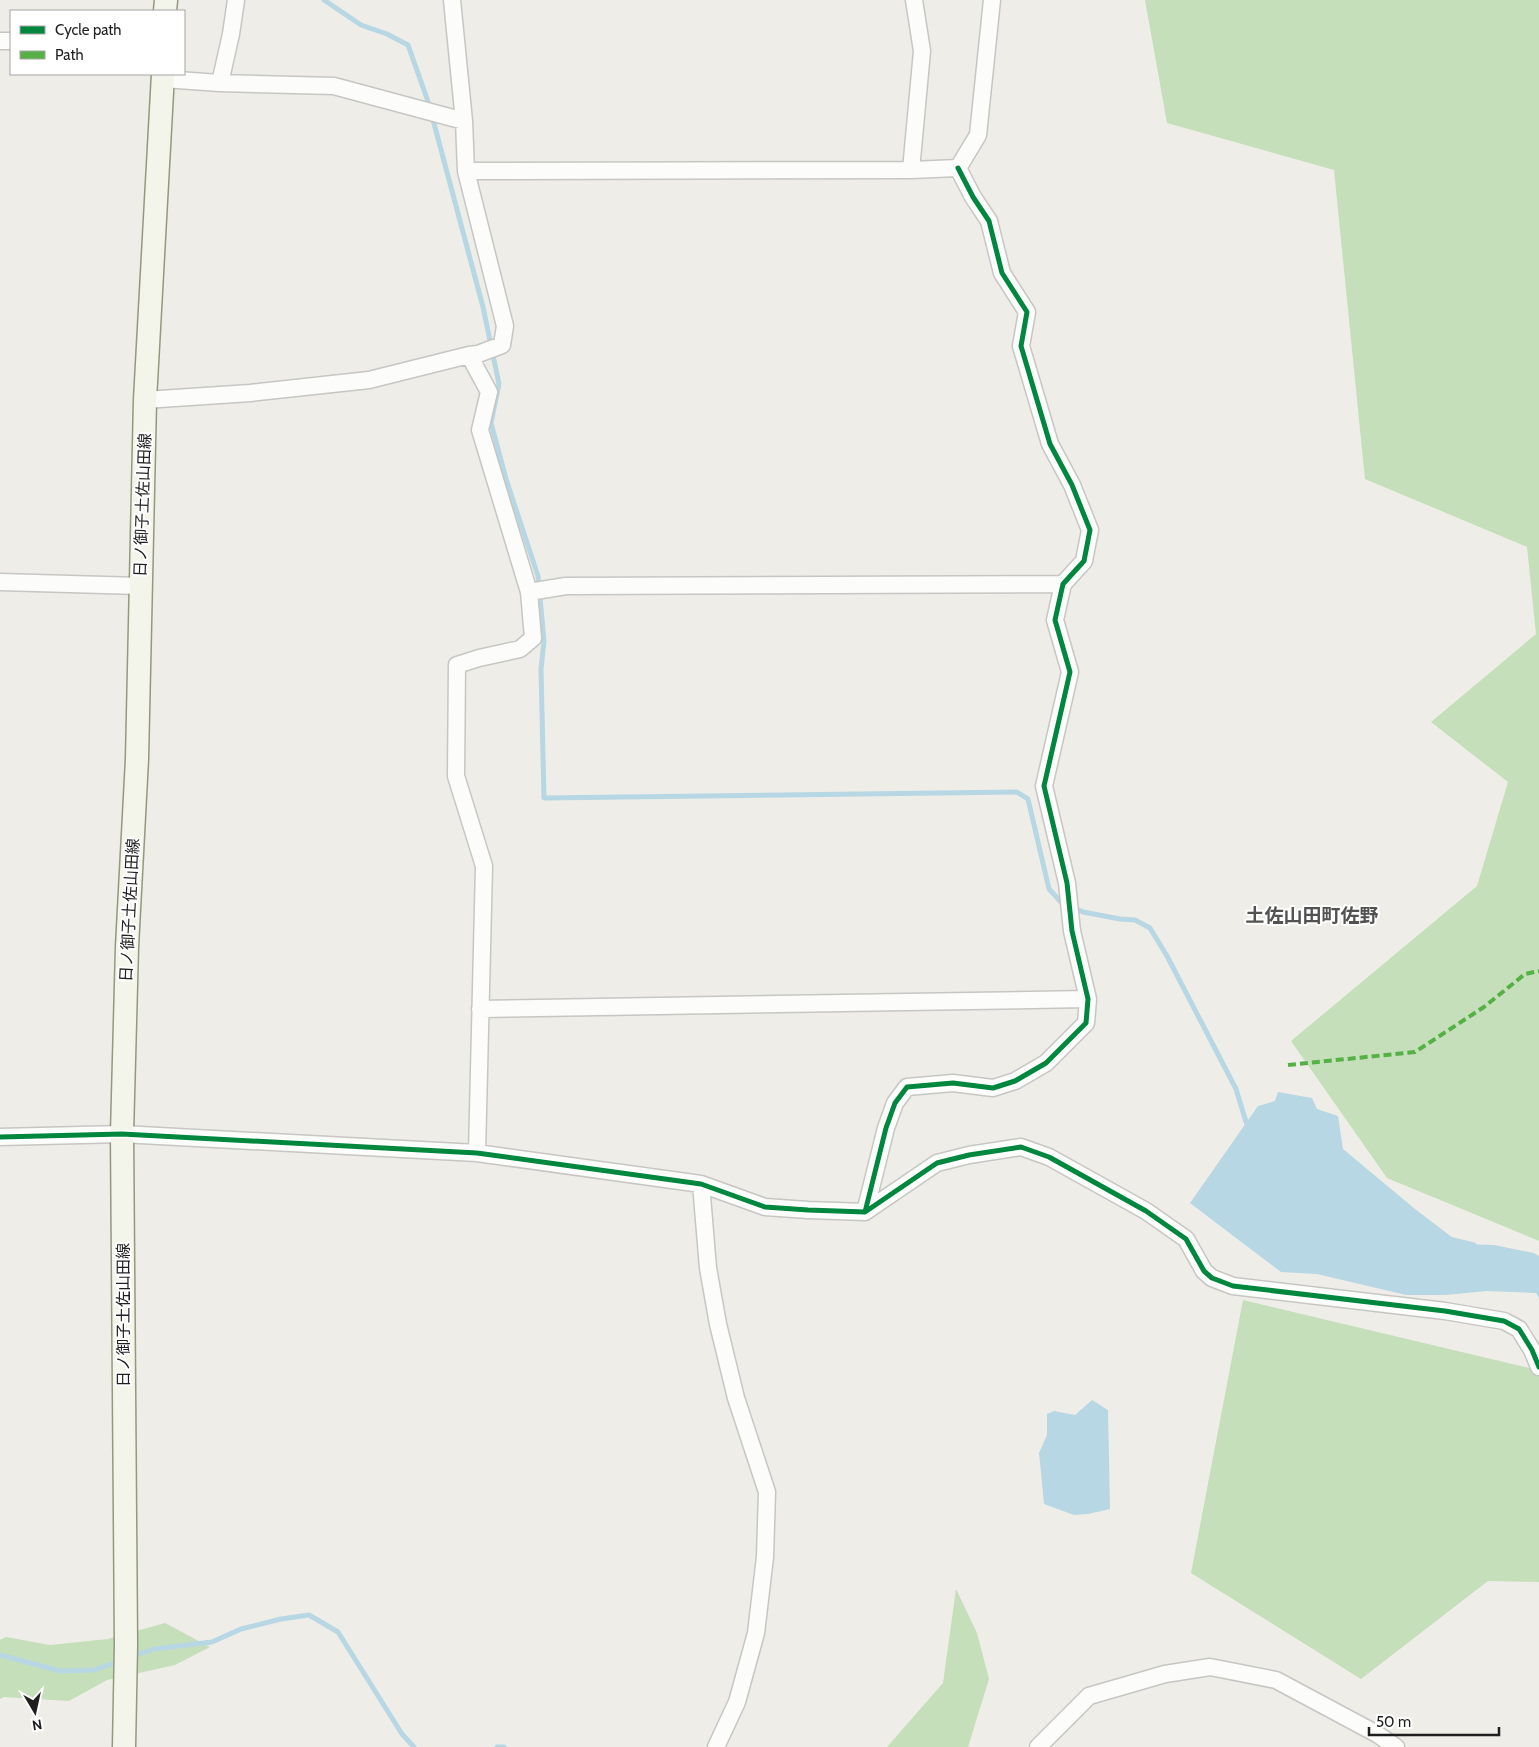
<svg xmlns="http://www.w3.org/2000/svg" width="1539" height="1747" viewBox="0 0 1539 1747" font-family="Cabin,'Noto Sans JP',sans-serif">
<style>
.forest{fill:#c4dfba}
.water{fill:#b7d7e4}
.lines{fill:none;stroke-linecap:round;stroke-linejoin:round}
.stream{stroke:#b7d7e4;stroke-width:5}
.minor-casing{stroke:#c6c6c3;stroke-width:19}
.secondary-casing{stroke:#94997e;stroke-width:25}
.minor{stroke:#fcfcfb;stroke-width:16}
.secondary{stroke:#f3f4ea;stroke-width:22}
.quiet{stroke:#55b145;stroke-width:4;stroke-dasharray:8 4;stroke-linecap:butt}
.cycleway-casing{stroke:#fff;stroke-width:8}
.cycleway{stroke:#00873e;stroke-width:5}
.labels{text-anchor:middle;stroke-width:4;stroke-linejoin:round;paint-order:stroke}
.street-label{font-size:16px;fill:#1f1f1f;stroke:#fff}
.quarter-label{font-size:19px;font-weight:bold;fill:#525252;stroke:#fff}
</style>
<rect width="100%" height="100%" fill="#eeede7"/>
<path class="forest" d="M1145,0h394v1241l-152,-63 -96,-137 186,-155 31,-104 -77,-60 105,-88 -9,-87 -162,-68 -31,-309 -167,-47z
M1243,1300l290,69 6,-8v221l-51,-1 -127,98 -170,-106z
M956,1589l21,44 12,46 -21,68h-81l56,-64z
M165,1623l45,24 -35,18 -68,15 -38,21 -65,-4 -4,2v-59l6,-3 44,8 58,-6z"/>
<path class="water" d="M1278,1092l34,6 5,11 21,7 5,33 72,60 46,35 33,1 40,8 5,3v42l-3,-5 -49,-2 -42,4h-39l-89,-21 -36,-2 -91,-69 68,-97 17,-5z
M1092,1400l16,10 2,99 -22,5 -14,1 -30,-11 -5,-51 8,-18v-21l7,-3 21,4z"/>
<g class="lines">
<path class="stream" d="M324,0l37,25 26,9 21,11 22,62
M432,116l51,191 16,77 -8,39 15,56 32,97 6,65 -3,28 3,129 473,-6 11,7 21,90 12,13 22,10 37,7 15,1 15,8 17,28 69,133 11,36 2,3
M1453,1240l21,5
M0,1655l60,16 34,-1 26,-9
M133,1656l21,-7 58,-7 29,-13 40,-10 28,-4 29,17 64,102 12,13
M497,1747h7"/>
<g class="minor-casing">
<path id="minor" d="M0,41h11
M163,79l57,4 114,3 130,35
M220,83l11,-49 5,-34
M958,168l20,-33 14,-135
M911,170l11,-119 -8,-51
M466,171l445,-1 47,-2
M469,355l20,37 -9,38 49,162 4,46 -13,11 -41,9 -22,7 -1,111 28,90 -7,287
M145,400l105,-7 119,-13 100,-25 9,-1 24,-9 3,-19 -39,-155 -2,-50 -12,-121
M0,582l140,4
M529,592l37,-6 497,-2
M480,1009l608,-10
M0,1137l122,-3 355,19 224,31 64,23 43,3 57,2 72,-49 32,-8 52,-8 28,10 97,54 40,28 18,32 8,7 21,8 212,25 59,10 15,8 13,21 7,17
M701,1184l7,84 10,56 18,74 31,94 -2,65 -9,76 -19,69 -21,45
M865,1212l21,-84 9,-25 12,-16 46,-4 40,5 22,-7 31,-18 40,-40 2,-24 -16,-68 -5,-48 -23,-97 26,-114 -15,-52 8,-36 21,-23 6,-31 -18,-45 -22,-41 -29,-98 6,-34 -25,-39 -13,-52 -16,-24 -15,-29
M1038,1747l51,-51 76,-22 45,-7 66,13 101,54 19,13"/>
</g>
<g class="secondary-casing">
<path id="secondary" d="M165,11l1,-11
M124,1747l2,-102 -4,-511 5,-187 10,-188 8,-359 18,-326"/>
</g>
<use href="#minor" class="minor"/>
<use href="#secondary" class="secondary"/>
<path class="quiet" d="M1288,1065l127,-13 69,-45 41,-33 14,-3"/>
<g class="cycleway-casing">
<path id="cycleway" d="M0,1137l122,-3 355,19 224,31 64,23 43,3 57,2 72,-49 32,-8 52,-8 28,10 97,54 40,28 18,32 8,7 21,8 212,25 59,10 15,8 13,21 7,17
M865,1212l21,-84 9,-25 12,-16 46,-4 40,5 22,-7 31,-18 40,-40 2,-24 -16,-68 -5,-48 -23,-97 26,-114 -15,-52 8,-36 21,-23 6,-31 -18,-45 -22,-41 -29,-98 6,-34 -25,-39 -13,-52 -16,-24 -15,-29"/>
</g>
<use href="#cycleway" class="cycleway"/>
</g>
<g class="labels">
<g class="street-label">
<text transform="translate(142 505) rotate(-88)" y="6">日ノ御子土佐山田線</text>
<text transform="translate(129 910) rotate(-87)" y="6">日ノ御子土佐山田線</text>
<text transform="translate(123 1315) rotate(-90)" y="6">日ノ御子土佐山田線</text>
</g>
<g class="quarter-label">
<text x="1312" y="922">土佐山田町佐野</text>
</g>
</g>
<rect x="10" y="10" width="175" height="65" fill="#ffffff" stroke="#a5a5a5"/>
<rect x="20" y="26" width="25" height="8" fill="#00873e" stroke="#a5a5a5"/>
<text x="55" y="35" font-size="15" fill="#1f1f1f">Cycle path</text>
<rect x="20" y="51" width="25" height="8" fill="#55b145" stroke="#a5a5a5"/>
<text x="55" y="60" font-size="15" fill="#1f1f1f">Path</text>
<g transform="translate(35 1712) rotate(171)" stroke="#ffffff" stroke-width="4" paint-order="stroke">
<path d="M0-4L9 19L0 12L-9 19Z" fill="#1f1f1f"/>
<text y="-8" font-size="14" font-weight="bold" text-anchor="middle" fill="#1f1f1f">N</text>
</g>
<path d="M1369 1727v8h130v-8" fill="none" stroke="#1f1f1f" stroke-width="2.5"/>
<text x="1376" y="1727" font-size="15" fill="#1f1f1f" stroke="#ffffff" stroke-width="4" paint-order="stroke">50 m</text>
</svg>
